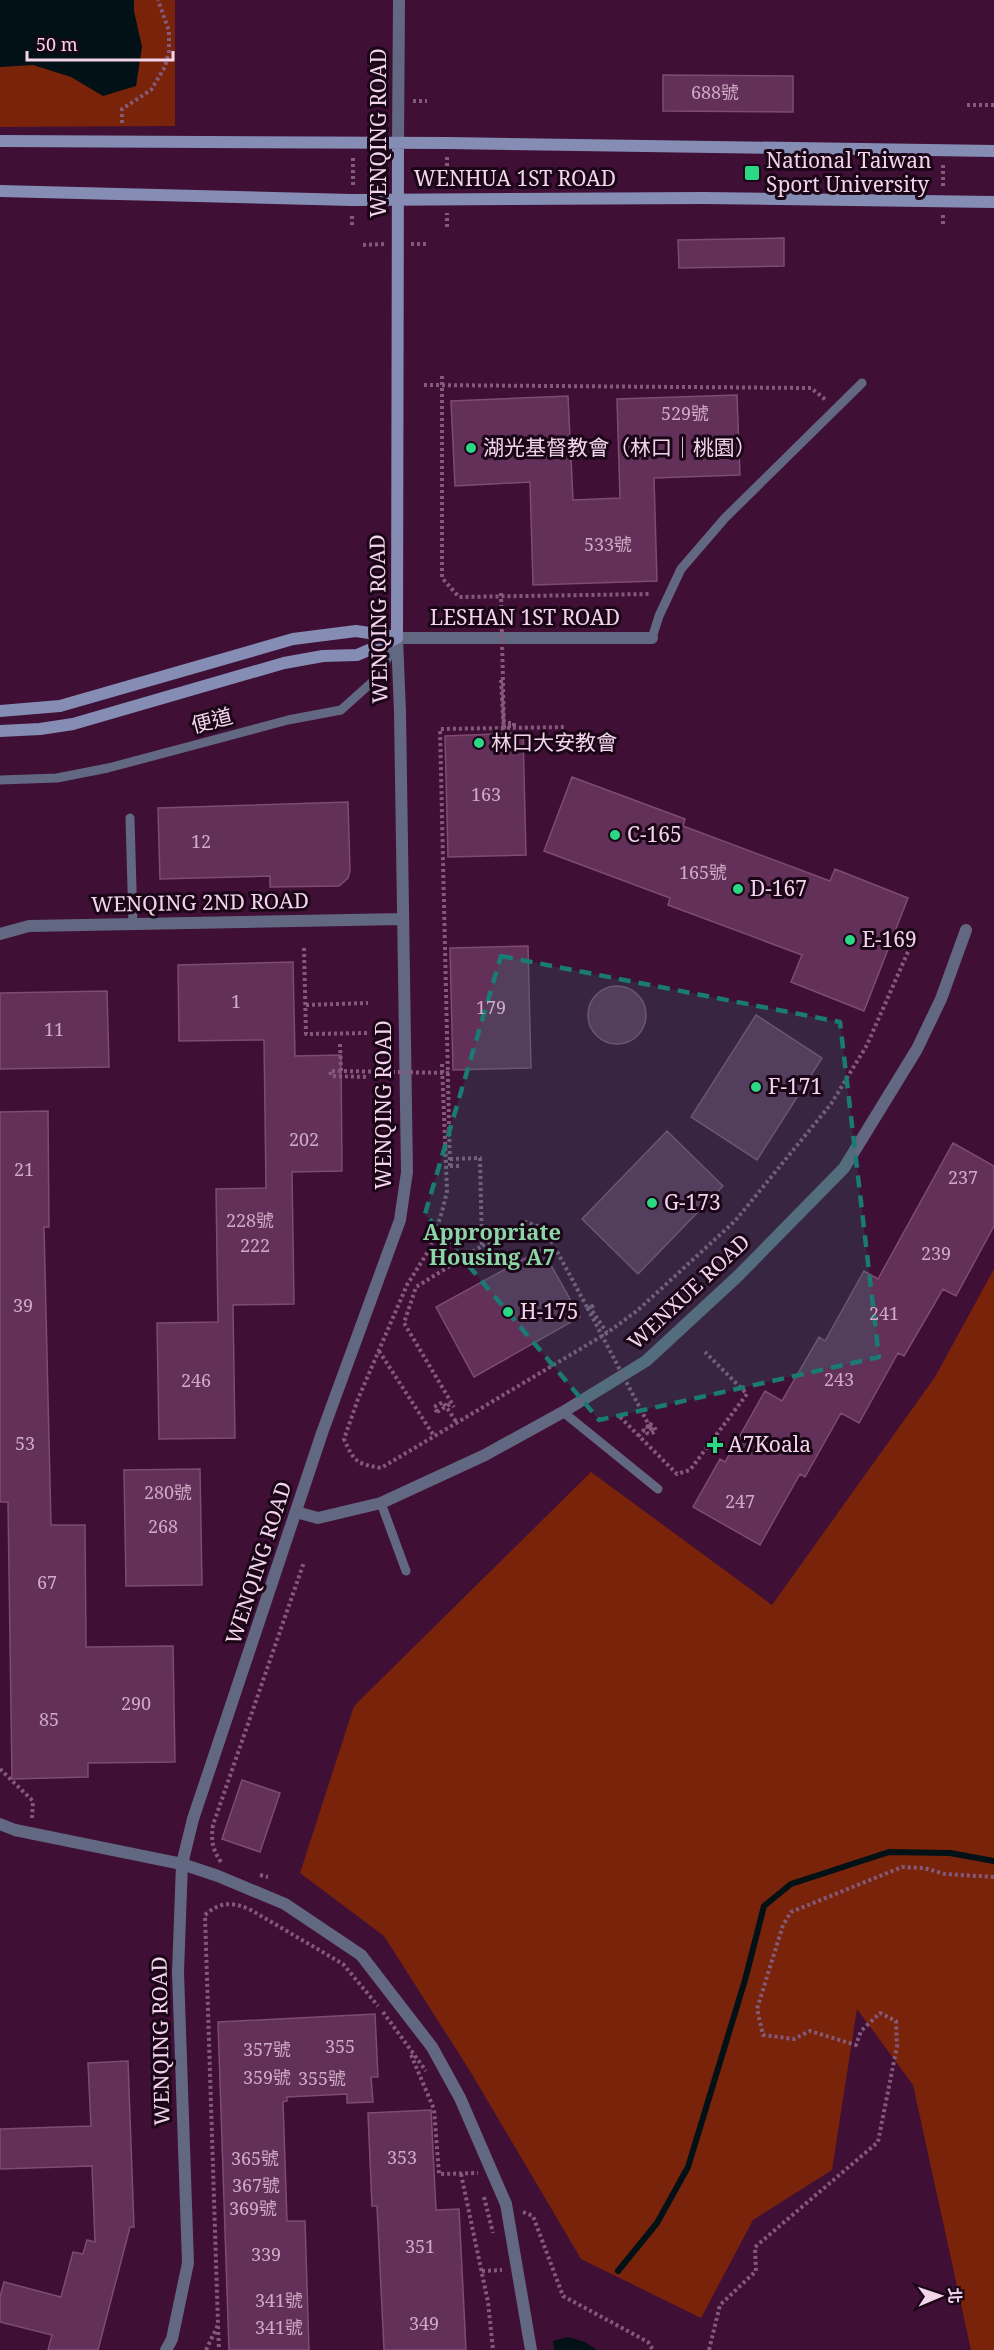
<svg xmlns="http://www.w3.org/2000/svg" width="994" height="2350" viewBox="0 0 994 2350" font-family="'Noto Serif','Noto Sans TC',serif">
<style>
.green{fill:#79230a}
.water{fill:#011116}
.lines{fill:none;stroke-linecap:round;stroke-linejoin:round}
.stream{stroke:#011116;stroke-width:6}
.building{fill:#623058;stroke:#7f4b73;stroke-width:1.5}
.path{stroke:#845a7b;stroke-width:4;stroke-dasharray:3 3;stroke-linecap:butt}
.lane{stroke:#626881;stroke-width:9}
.street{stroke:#626881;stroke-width:12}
.secondary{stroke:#858db5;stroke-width:12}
.path-bridge{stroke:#845a7b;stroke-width:4;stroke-dasharray:3 3;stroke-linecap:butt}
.marked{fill:#1a7b74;fill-opacity:0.2;stroke:#1a7b74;stroke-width:4.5;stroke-dasharray:12 8;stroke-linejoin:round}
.poi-dot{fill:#2bd884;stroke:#1a0616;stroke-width:2}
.labels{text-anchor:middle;stroke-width:6;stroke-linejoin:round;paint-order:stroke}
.number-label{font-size:18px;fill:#cfabc6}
.street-label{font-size:21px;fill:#f3d4eb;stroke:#1a0616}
.poi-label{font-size:21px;fill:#f3d4eb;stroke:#1a0616;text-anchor:start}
.neighbourhood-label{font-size:22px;font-weight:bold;fill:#8bd6a7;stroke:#1a0616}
</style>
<rect width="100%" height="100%" fill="#3f0f36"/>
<path class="green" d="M0,0h175v126l-175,1z
M994,1269v1081h-23l-58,-265 -56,-76 -25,161 -79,50 -52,98 -120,-59 -111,-188 -86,-135 -84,-63 54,-167 237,-234 181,133 163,-228z"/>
<path class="water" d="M0,0h134v11l8,36 -6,39 -33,10 -32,-19 -38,-12 -33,2z
M567,2337l18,5 12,8h-43l-1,-9z"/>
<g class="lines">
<path class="stream" d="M618,2271l39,-48 31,-56 57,-187 19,-74 27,-22 98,-32 61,1 44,8"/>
</g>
<path class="building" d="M663,75l130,1v36l-130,-1z
M784,238v28l-105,2 -1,-28z
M737,395l3,80 -86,3 3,103 -124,4 -3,-103 -75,4 -4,-85 117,-5 5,104 47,-2 -3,-99z
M523,733l3,122 -78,2 -3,-121z
M572,777l113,42 -2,7 147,55 5,-12 73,29 -44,113 -73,-29 11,-27 -134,-50 2,-7 -126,-47z
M348,802l2,69 -2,7 -9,8 -69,1v-11l-110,3 -2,-71z
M528,946l3,122 -78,2 -3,-122z
M293,962l2,94 46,-1 1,116 -50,1 2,132 -61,1 2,133 -76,1 -2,-116 61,-1 -2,-133 50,-1 -2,-148 -85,1 -1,-76z
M588 1015a29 29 0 1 1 58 0a29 29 0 1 1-58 0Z
M107,991l2,76 -109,2v-76z
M756,1015l66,43 -65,102 -66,-43z
M48,1111l1,116h-5l7,298h34l1,122 87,-1 2,116 -87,1v14l-76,2 -4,-277h-8v-390z
M667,1131l56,55 -85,88 -56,-55z
M953,1143l41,23v60l-38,70 -13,-7 -39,67 -6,-3 -39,70 -18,-10 -36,64 -5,-3 -40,71 -67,-38 27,-48 5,3 40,-71 17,10 37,-64 6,4 39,-70 14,8z
M542,1249l38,68 -106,60 -38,-70z
M200,1469l2,116 -76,1 -2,-116z
M242,1780l38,13 -20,59 -38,-13z
M375,2014l3,63h-7l2,25 -26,1v-9l-60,3v4l-4,1 4,119h18l4,129h-80l-11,-328z
M128,2061l6,166h-4l-32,123h-50l4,-15 -52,-13v-25l4,-15 57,15 12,-45 10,2 4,-14 8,2 -3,-76 -92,3v-40l91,-3 -3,-63z
M431,2110l5,100 23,-1 7,141h-82l-7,-144h-5l-4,-93z"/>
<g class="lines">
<path class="path" d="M375,101h10
M413,101h14
M967,105h27
M122,123v-14l29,-19 14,-23 4,-16v-20l-11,-31
M447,184v-28
M353,185v-28
M943,186v-22
M943,215v11
M352,225v-11
M447,227v-14
M411,244h17
M363,245l22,-1
M424,385l387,3 15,12
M501,680l3,53
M502,726h12v-3h-10
M304,948l2,86 62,-1
M306,1005l62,-2
M442,1064l5,127 -5,21 -13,38 -22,35 -49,114 -14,40c10,23 13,25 37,29l226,-135 31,-23 97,-89 96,-117 36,-59 44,-100
M341,1071h-11l1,5 37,1
M450,1159l30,-1 2,88 -66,41 -12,36 50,84
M450,1166h10
M482,1246l44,-24 19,7 43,80
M589,1306l18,27
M379,1351l55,85
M437,1412l-3,-5 9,-5 14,21
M620,1417l57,57 13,-4 57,-76 -42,-42
M638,1436l10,-10 3,3 -2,-4 1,-1 4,2 2,5 -6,3 -3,-1 -2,-5
M0,1769l33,32 -1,17
M221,1862c-9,-13 -10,-22 -8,-37l91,-263
M260,1875l8,2
M383,2012l43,59
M411,2055l23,54 5,65 39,-1
M461,2174l27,128 5,48
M484,2197l9,36
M523,2212l10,4 30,80 85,46 5,8
M482,2271l20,-1
M218,2326l1,24
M206,2350l12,-25 -13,-410c15,-14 29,-13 46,-5l92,54 35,42
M709,2350l11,-45 36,-34 -1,-24 123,-105 19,-96 -1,-25 -16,-8 -19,18 -5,14 -46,-14 -16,8 -31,-4 -6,-26 26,-84 8,-13 111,-45 22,1 21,6 49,3"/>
<path class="lane" d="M652,638l7,-22 22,-47 44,-51 137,-135
M0,780l57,-2 51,-10 180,-48 53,-10 39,-35 16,-36
M130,818l3,106
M563,1412l95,77
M381,1503l25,68"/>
<path class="street" d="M398,143l1,-143
M0,934l29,-8 373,-7
M296,1512l22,6 63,-15 104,-48 78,-43 83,-51 92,-85 106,-108 73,-119 24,-50 25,-69
M0,1824l15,6 167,34 36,12 67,28 76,51 71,92 28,51 46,106 25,146
M166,2350l6,-11 16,-76 -10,-291 4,-108 11,-45 129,-386 78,-213 7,-48 -7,-460 -3,-74h255"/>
<path class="secondary" d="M0,141l448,2 546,8
M0,191l352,9 352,-2 290,4
M397,638l1,-495
M0,711l60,-5 233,-67 63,-8 40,6
M0,731l40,-2 33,-5 211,-61 39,-7 34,-1 40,-17"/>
<path class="path-bridge" d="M442,376v202l17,19 192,-3
M501,593l3,135
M340,1044l1,27 108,2
M450,1166l-10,-437 127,-2
M593,1308l-1,-2 -4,3 63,120
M437,1412l13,-8"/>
</g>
<path class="marked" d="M501,956l339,66 39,335 -280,63 -174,-206z"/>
<g class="poi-dot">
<rect x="744" y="165" width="16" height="16" rx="3"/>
<circle cx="471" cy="448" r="6"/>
<circle cx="479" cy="743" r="6"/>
<circle cx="615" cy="835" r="6"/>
<circle cx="738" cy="889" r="6"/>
<circle cx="850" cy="940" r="6"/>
<circle cx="756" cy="1087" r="6"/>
<circle cx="652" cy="1203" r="6"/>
<circle cx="508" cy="1312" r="6"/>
<path d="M712 1436h6v6h6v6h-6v6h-6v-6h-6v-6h6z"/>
</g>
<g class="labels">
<g class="number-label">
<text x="715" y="99">688號</text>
<text x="685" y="420">529號</text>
<text x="608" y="551">533號</text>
<text x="486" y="801">163</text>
<text x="201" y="848">12</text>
<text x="703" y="879">165號</text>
<text x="236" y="1008">1</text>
<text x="491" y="1014">179</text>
<text x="54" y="1036">11</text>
<text x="304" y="1146">202</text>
<text x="24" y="1176">21</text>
<text x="963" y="1184">237</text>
<text x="250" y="1227">228號</text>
<text x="255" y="1252">222</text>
<text x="936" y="1260">239</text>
<text x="23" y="1312">39</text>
<text x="884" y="1320">241</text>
<text x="839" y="1386">243</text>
<text x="196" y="1387">246</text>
<text x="25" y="1450">53</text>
<text x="168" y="1499">280號</text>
<text x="740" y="1508">247</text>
<text x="163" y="1533">268</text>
<text x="47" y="1589">67</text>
<text x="136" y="1710">290</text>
<text x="49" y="1726">85</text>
<text x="340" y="2053">355</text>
<text x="267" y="2056">357號</text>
<text x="267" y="2084">359號</text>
<text x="322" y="2085">355號</text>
<text x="402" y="2164">353</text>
<text x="255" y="2165">365號</text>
<text x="256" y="2192">367號</text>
<text x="253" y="2215">369號</text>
<text x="420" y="2253">351</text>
<text x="266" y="2261">339</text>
<text x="279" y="2307">341號</text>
<text x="424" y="2330">349</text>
<text x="279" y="2334">341號</text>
</g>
<g class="street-label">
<text transform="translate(379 133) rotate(-90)" y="7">WENQING ROAD</text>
<text x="515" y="186">WENHUA 1ST ROAD</text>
<text x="525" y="625">LESHAN 1ST ROAD</text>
<text transform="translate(379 619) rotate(-91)" y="7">WENQING ROAD</text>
<text transform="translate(212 721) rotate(-15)" y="7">便道</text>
<text transform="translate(200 903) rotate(-1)" y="7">WENQING 2ND ROAD</text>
<text transform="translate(384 1105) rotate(-90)" y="7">WENQING ROAD</text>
<text transform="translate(689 1292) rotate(-43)" y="7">WENXUE ROAD</text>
<text transform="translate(259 1563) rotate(-72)" y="7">WENQING ROAD</text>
<text transform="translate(161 2041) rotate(-91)" y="7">WENQING ROAD</text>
</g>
<g class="poi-label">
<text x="766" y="168">National Taiwan<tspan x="766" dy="24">Sport University</tspan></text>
<text x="483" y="455">湖光基督教會（林口｜桃園）</text>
<text x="491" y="750">林口大安教會</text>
<text x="627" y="842">C-165</text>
<text x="750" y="896">D-167</text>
<text x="862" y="947">E-169</text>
<text x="768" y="1094">F-171</text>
<text x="664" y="1210">G-173</text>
<text x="520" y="1319">H-175</text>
<text x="728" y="1452">A7Koala</text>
</g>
<g class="neighbourhood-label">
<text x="492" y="1240">Appropriate<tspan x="492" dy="25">Housing A7</tspan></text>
</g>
</g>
<g transform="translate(940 2296) rotate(88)" stroke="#1a0616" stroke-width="4.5" paint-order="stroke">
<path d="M0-4.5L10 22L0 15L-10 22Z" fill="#f3d4eb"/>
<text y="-9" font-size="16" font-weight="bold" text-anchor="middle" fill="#f3d4eb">北</text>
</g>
<path d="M27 51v9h146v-9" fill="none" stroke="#f3d4eb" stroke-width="3"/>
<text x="36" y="51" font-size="18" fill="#f3d4eb" stroke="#1a0616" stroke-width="4.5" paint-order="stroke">50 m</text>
</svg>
